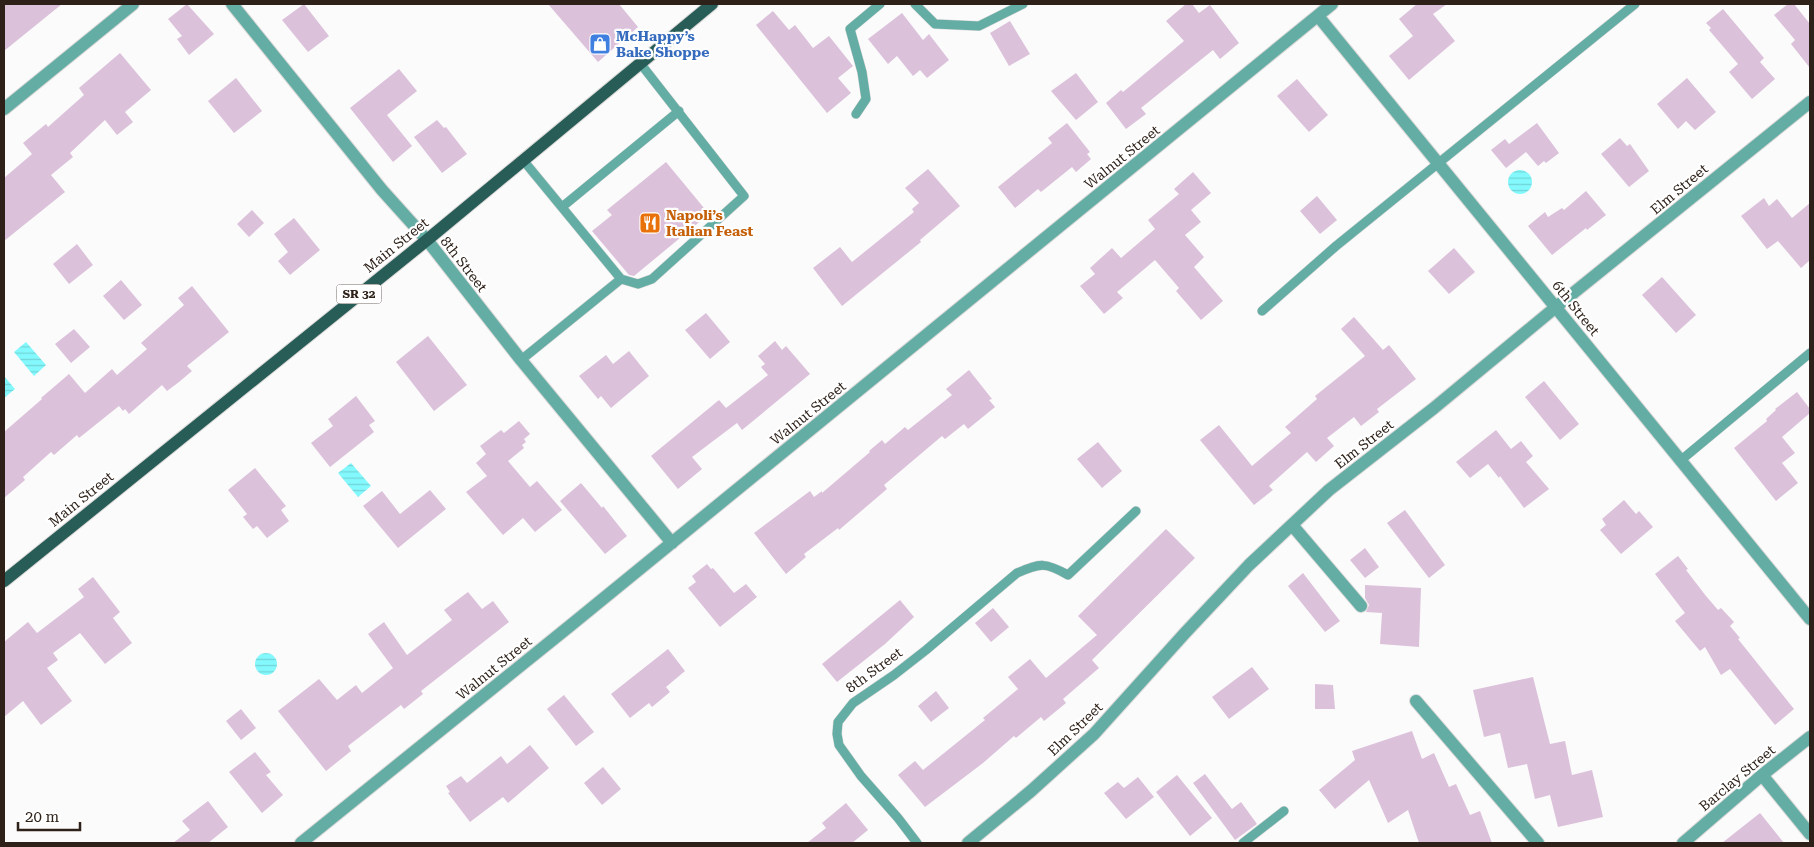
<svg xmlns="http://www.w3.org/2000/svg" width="1814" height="847" viewBox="0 0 1814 847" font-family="'Roboto Serif',serif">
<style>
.water{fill:url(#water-rules)}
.building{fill:#dcc1db}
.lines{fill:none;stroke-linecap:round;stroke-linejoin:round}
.lane-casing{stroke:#dad8d7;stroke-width:10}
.street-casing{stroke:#dad8d7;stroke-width:14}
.primary-casing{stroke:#dad8d7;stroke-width:14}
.lane{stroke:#63ada5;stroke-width:9}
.street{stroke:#63ada5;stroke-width:12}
.primary{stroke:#275c57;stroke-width:12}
.labels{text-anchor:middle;stroke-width:4.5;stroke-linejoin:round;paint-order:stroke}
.shield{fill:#fff;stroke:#6c645e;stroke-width:1}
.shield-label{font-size:12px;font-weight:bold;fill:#2d2119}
.shop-label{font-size:14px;font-weight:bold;fill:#366cbe;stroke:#fff;text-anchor:start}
.street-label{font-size:14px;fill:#2d2119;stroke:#fff}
.food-label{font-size:14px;font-weight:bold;fill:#c56008;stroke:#fff;text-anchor:start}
</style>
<defs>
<pattern id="water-rules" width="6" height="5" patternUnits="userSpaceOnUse" patternTransform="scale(1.25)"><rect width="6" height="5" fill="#84f9fd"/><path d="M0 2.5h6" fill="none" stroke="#72d5d8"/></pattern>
</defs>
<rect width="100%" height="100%" fill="#fbfbfb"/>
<path class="water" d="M1508 182a12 12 0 1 1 24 0a12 12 0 1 1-24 0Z
M26,342l20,23 -12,11 -20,-24z
M4,376l11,13 -11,9z
M351,463l20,23 -13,11 -20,-24z
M255 664a11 11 0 1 1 22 0a11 11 0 1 1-22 0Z"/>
<path class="building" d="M4,4h58l-58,47z
M187,4l27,30 -25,21 -12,-16 5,-3 -14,-17z
M304,4l25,32 -21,16 -26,-32z
M548,4h71l19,23 -40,35z
M1186,4h6l7,9 11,-8 29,38 -19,16 -7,-9 -72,58 5,6 -20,15 -20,-26 15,-13 2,2 61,-51 -18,-20z
M1417,4h30l-14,10 22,27 -46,39 -20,-24 24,-20 -14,-17z
M1788,4h6l16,20v44l-19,-24 4,-4 -21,-25z
M1723,9l41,49 -4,4 15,17 -23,20 -23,-27 9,-8 -29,-34 2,-2 -5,-5z
M773,11l16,19 6,-5 18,23 16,-12 24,30 -15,12 13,15 -24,20 -71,-88z
M902,13l21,27 6,-6 20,26 -22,18 -7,-8 -7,6 -16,-20 -9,8 -20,-25z
M1010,21l20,33 -21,12 -19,-33z
M120,53l31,37 -26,22 8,10 -16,13 -12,-15 -35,33 3,4 -22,18 14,17 -61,49v-63l28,-24 -9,-11 23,-19 2,3 36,-32 -5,-7z
M399,69l18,22 -30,24 25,31 -19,16 -43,-54z
M1076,73l22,29 -22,18 -25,-29z
M236,78l26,33 -28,22 -26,-32z
M1687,78l29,34 -21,18 -9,-9 -8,8 -21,-25z
M1297,79l31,36 -19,17 -32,-36z
M437,120l7,8 2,-1 21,27 -25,19 -28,-36z
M1067,123l23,29 -3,2 4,5 -15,13 -4,-5 -31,25 -3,-3 -23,19 -17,-21 54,-44 -4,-5z
M1537,123l22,30 -13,10 -2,-2 -6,5 -12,-14 -20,16 -15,-18 14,-11 4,5z
M1620,138l7,8 3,-2 19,27 -20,16 -28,-33z
M666,162l43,52 -75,62 -5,-1 -37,-44 20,-16 -5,-5z
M928,169l32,37 -40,34 1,2 -79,64 -29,-38 27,-21 12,15 62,-50 -2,-3 7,-6 -14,-15z
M1193,172l18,21 -20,17 10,12 -16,13 19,22 -10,10 29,34 -22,19 -25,-29 3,-3 -24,-28 -38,32 6,6 -19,16 -24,-28 15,-12 -5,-6 22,-20 9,10 34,-29 -7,-9 31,-26 -5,-5z
M1586,191l20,24 -19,15 -1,-2 -34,27 -24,-29 17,-14 3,5 14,-9 2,2z
M1317,196l20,24 -17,14 -20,-23z
M1764,198l5,8 8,-7 15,19 18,-15v57l-9,8 -23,-27 -11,8 -26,-33z
M252,210l12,13 -15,14 -12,-13z
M294,218l26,32 -30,25 -12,-14 10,-9 -14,-18z
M77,244l16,21 -24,19 -16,-20z
M1454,248l21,24 -26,22 -21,-23z
M1662,277l34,38 -20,18 -34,-38z
M121,280l21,25 -18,15 -21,-24z
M192,286l37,46 -42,34 5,5 -13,11 -12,9 -5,-6 -33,29 -4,-5 -2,2 -4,-5 -40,32 -2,-3 -23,20 -3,-3 -28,25 2,3 -21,18v-66l38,-33 -1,-1 28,-24 16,19 27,-24 5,6 30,-26 -6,-6 43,-38 -6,-7z
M706,313l24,29 -20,17 -25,-29z
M1354,317l29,33 6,-5 27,34 -39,30 2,3 -18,14 -7,-9 -27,21 7,8 -18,16 -9,-10 -38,34 4,4 -19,15 -54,-65 19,-15 33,41 39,-33 -6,-6 32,-28 -2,-3 50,-40 -24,-27z
M74,329l16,18 -19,16 -16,-19z
M428,336l39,49 -33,26 -38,-49z
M775,341l7,9 4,-4 24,28 -68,56 -5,-7 -45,34 10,12 -24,20 -27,-33 68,-56 7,8 42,-33 -7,-8 4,-3 -7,-8z
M629,351l20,25 -38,32 -10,-12 -3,3 -19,-23 27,-21 7,9z
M969,370l23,29 -3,1 6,7 -27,22 -4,-5 -19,15 -3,-3 -58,49 3,4 -48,41 -1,-2 -34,26 2,3 -20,17 -32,-41 56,-42 4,6 8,-6v2l48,-41 -1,-1 13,-11 3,4 20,-17 3,3 44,-35 -6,-6z
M1544,381l35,43 -19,16 -35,-43z
M1797,392l13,17v4l-28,24 13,16 -13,10 16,20 -22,18 -42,-53 33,-27 -1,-2 10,-9 -1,-1z
M356,396l19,25 -6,4 5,7 -44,35 -19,-24 22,-17 -5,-7z
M519,421l11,13 -6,5 2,3 -4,3 2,3 -16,13 22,26 7,-6 25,29 -27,22 -12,-14 -20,17 -37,-43 21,-16 -11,-13 10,-9 -6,-8 21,-16 3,3z
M1496,430l15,19 10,-8 12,15 -7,6 23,27 -25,19 -24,-32 -1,2 -11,-14 -18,14 -14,-16z
M1098,442l24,29 -20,17 -25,-29z
M255,468l31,38 -5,4 8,11 -22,17 -10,-12 -4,3 -10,-12 4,-3 -19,-24z
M581,483l21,25 1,-2 24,30 -22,18 -45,-53z
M430,490l16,19 -48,39 -35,-42 19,-15 18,23z
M1624,500l12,14 3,-3 14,16 -32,27 -21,-24 6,-5 -4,-6z
M1405,510l40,55 -16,13 -42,-55z
M1166,529l29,29 -103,102 7,8 -36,31 3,4 -22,18 -3,-4 -25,21 -2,-2 -31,27 -58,44 -27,-32 17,-14 8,9 62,-50 -2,-2 35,-29 -10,-12 22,-18 16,19 51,-43 -19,-19z
M1365,548l14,19 -14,11 -15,-18z
M1678,556l10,13 -2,1 20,26 12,14 3,-2 13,14 -4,4 10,12 -2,1 56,70 -19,16 -45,-56 -9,6 -16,-28 -5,4 -25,-30 10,-8 -30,-39z
M707,564l4,5 2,-1 21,25 12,-9 11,13 -37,30 -32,-39 8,-6 -4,-6z
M1303,573l37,48 -15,11 -37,-46z
M93,577l27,35 -7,6 19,25 -27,21 -25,-31 -27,20 5,7 -11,8 25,33 -31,24 -18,-24 -19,16v-75l24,-20 9,11 47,-36 -6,-8z
M1365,585l56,3 -2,59 -39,-3 2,-31 -16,-1 3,-7 -4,-7z
M468,592l14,17 11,-8 16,21 -88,69 2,3 -19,15 -3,-4 -53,41 3,5 -25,20 -48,-60 41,-32 18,21 19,-15 6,8 31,-25 -25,-34 16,-12 23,33 45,-35 -8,-10z
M900,600l14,17 -29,27 -48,38 -15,-18z
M993,608l16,19 -18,15 -16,-19z
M668,649l17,22 -19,16 4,5 -18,15 -3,-4 -19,15 -19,-24z
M1252,667l17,22 -40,30 -17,-22z
M1533,677l17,67 15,-3 7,34 20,-5 11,47 -45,10 -8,-32 -15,4 -8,-35 -19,4 -8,-35 -16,4 -11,-47z
M1315,684l18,1 2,24h-20z
M936,691l13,17 -18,14 -13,-16z
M564,695l30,37 -18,14 -29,-37z
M241,709l15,19 -15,12 -15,-19z
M1412,731l10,28 12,-6 15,34 7,-3 14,31 10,-4 12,32h-73l-11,-33 -20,13 -19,-43 -34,29 -16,-19 36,-30 -3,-9z
M530,745l19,23 -41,35 -5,-6 -33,25 -22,-29 2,-1 -4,-6 15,-10 6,7 34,-27 6,8z
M255,752l16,20 -5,3 17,20 -21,18 -33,-41z
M603,767l18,22 -19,16 -18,-22z
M1205,774l27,35 9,-7 16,22 -22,16 -42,-57z
M1177,775l35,43 -22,18 -34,-44z
M1138,777l16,20 -28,22 -22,-26 14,-11 6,6z
M208,801l20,26 -20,16h-35l17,-13 -8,-9z
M846,803l22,27 -16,13h-45l19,-15 -4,-5z
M1760,813l24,30h-62z"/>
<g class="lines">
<g class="lane-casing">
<path id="lane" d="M915,4l20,20 44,2 44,-22
M856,114l10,-15 -4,-27 -12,-43 30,-25
M562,207l117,-96
M621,279l17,5 14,-5 92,-83 -104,-133
M1262,311l74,-65 299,-242
M521,360l100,-81 -98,-119
M1680,461l130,-108
M917,843l-19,-25 -37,-42 -22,-31 -2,-11 1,-12 15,-19 41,-28 32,-25 91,-77c24,-10 28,-11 51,2l68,-64
M1243,843l41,-32"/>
</g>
<g class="street-casing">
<path id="street" d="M232,4l150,186 45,50 94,120 151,183
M1318,16l492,603
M4,109l129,-105
M1292,525l69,81
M1416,701l122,142
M1762,775l48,59
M301,843l270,-218 761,-621
M968,843l63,-52 63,-57 91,-101 64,-68 80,-75 105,-82 122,-101 254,-205
M1683,843l79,-68 48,-38"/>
</g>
<g class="primary-casing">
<path id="primary" d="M4,581l423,-341 285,-236"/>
</g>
<use href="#lane" class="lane"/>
<use href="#street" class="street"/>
<use href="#primary" class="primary"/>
</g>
<defs>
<g id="shop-square" transform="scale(1.125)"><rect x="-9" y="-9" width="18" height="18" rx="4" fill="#3f7fe0" stroke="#fff"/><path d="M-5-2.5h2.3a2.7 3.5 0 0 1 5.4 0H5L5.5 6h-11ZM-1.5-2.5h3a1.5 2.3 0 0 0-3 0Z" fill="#fff"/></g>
<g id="restaurant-square" transform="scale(1.125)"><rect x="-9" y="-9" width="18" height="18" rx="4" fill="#e8710a" stroke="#fff"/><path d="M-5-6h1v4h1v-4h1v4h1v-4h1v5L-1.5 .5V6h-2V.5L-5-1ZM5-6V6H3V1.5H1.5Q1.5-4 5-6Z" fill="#fff"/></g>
</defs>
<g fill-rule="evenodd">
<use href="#shop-square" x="600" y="44"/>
<use href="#restaurant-square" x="650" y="223"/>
</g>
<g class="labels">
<rect class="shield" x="336.5" y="284.5" width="45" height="19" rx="4"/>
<g class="shield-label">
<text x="359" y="298">SR 32</text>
</g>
<g class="shop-label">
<text x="616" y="41">McHappy’s<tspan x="616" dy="16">Bake Shoppe</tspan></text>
</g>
<g class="street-label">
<text transform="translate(1122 157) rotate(-39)" y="5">Walnut Street</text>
<text transform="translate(1679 189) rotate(-40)" y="5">Elm Street</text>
<text transform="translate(396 245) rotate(-39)" y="5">Main Street</text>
<text transform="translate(464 264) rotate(52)" y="5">8th Street</text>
<text transform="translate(1576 308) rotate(51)" y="5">6th Street</text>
<text transform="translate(808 413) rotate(-39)" y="5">Walnut Street</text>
<text transform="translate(1364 444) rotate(-38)" y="5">Elm Street</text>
<text transform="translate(81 499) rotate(-39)" y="5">Main Street</text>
<text transform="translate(494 668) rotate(-39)" y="5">Walnut Street</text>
<text transform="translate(874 670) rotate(-36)" y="5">8th Street</text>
<text transform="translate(1075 729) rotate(-44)" y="5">Elm Street</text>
<text transform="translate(1737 778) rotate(-40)" y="5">Barclay Street</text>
</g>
<g class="food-label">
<text x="666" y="220">Napoli’s<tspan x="666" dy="16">Italian Feast</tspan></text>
</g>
</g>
<rect width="1814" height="847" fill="none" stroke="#2d2119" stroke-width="10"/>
<path d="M18 822v8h62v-8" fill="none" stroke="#2d2119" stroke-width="2.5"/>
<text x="25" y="822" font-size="15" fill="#2d2119" stroke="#ffffff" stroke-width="4" paint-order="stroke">20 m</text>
</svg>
